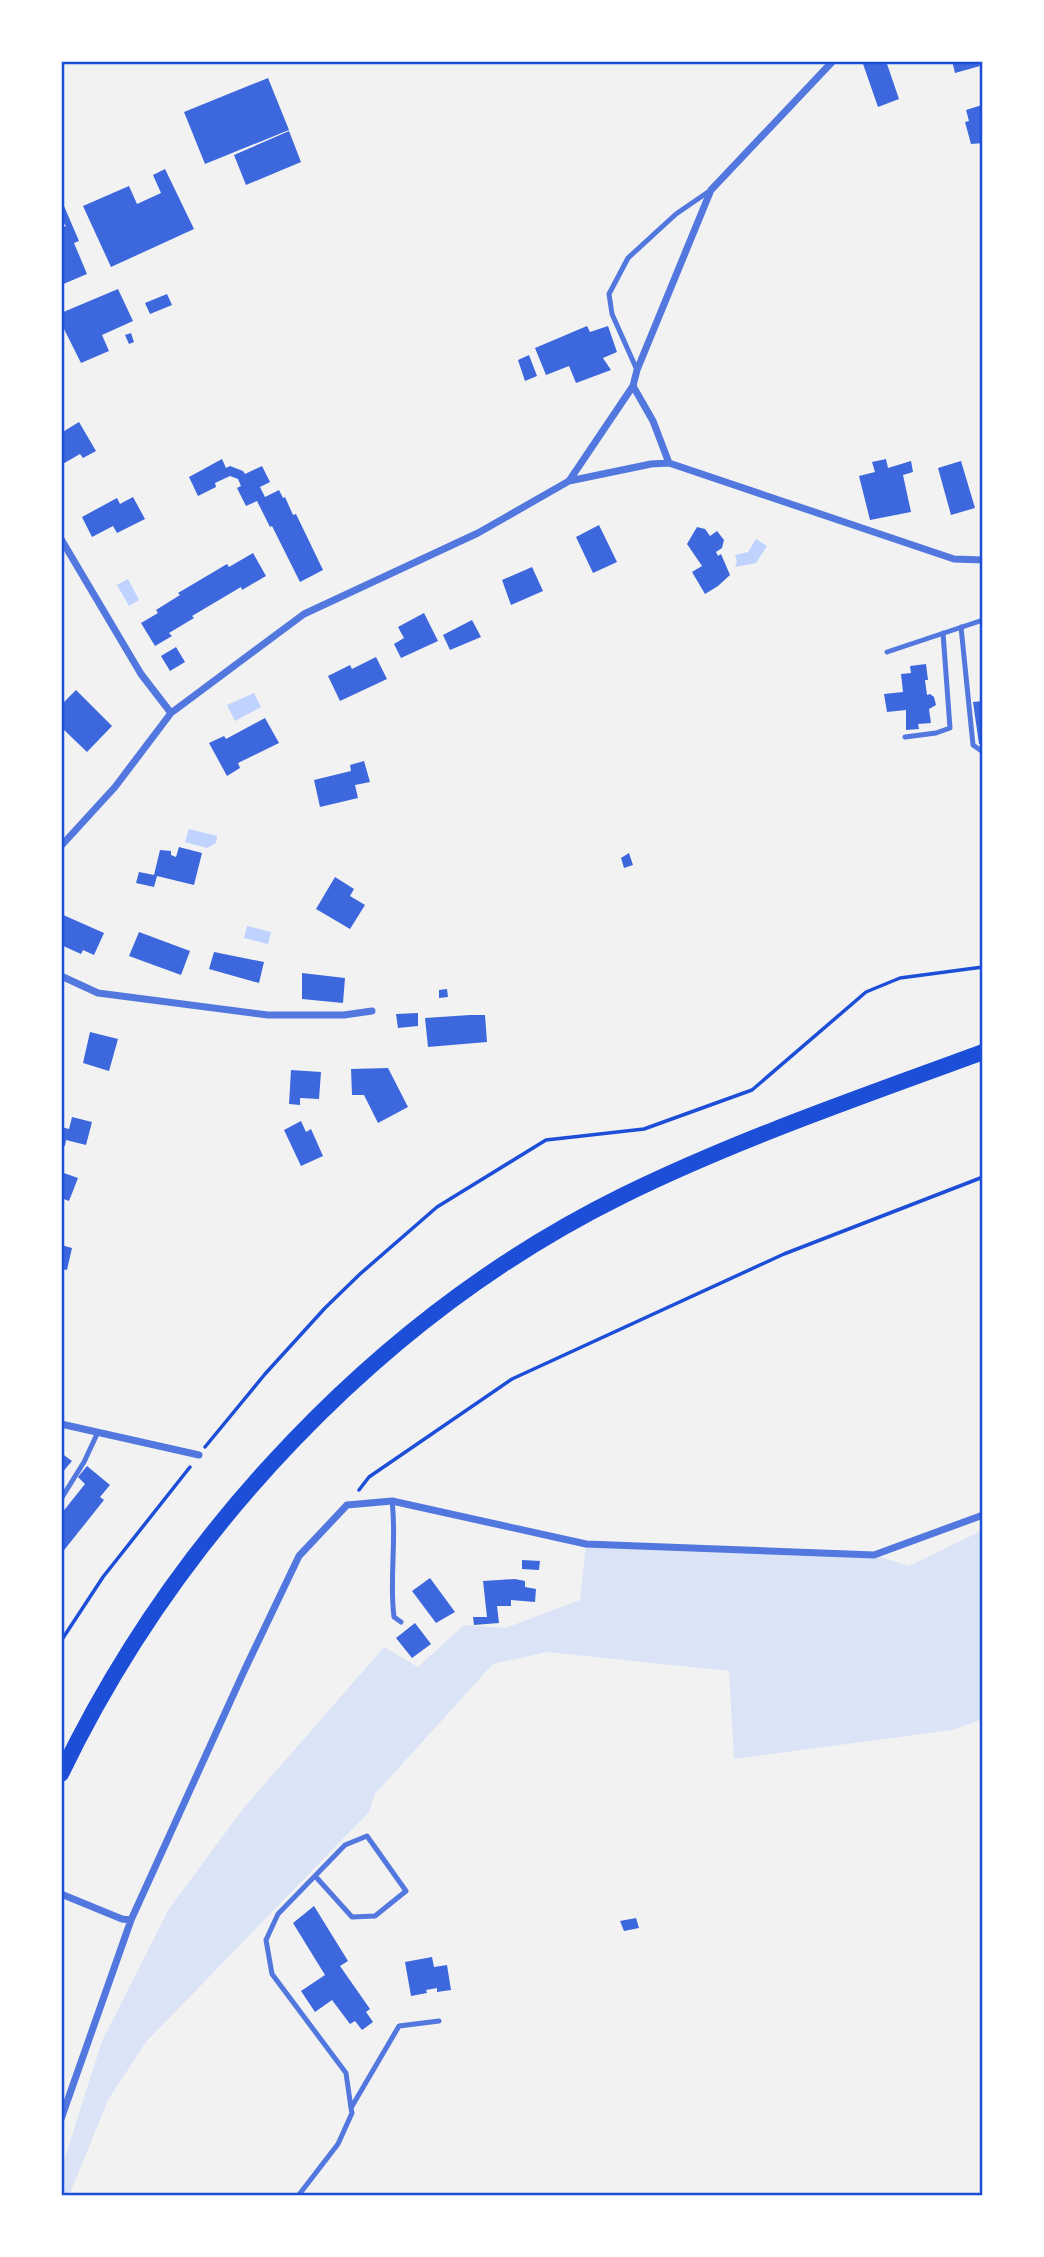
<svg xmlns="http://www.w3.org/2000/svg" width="1044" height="2257" viewBox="0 0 1044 2257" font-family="Karla,sans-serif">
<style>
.green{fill:#dbe4f7}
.water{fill:#bfd3fe}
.building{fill:#3d67dc}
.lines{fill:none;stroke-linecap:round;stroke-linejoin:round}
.path{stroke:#1d4ed8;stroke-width:3.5}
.service{stroke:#5277de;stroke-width:5}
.minor{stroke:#5277de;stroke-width:7}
.primary{stroke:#1d4ed8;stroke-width:16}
.neatline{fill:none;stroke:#1d4ed8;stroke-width:2.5}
</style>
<rect width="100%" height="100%" fill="#f2f2f2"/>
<path class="green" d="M983,1530v189l-31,11 -218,29 -5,-88 -182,-19 -54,12 -118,130 -6,18 -223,230 -38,58 -39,96h-8v-26l41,-129 67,-132 73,-99 142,-163 34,20 46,-42 41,3 75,-28 6,-56 288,11 35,11z"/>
<path class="water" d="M756,539l11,7 -11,17 -21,4 2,-6 -2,-6 13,-3z
M128,579l11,21 -10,6 -12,-21z
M254,693l7,14 -26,14 -8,-16z
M189,829l28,7 -1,7 -9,5 -22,-6z
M247,926l24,6 -3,12 -24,-6z"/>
<path class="building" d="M862,61h24l13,38 -21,8z
M952,61h27l1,5 -25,7z
M268,78l21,52 -84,34 -21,-52z
M982,105l1,38 -12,1 -6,-22 4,-1 -3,-11z
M289,131l12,31 -55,23 -12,-30z
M165,169l29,60 -83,38 -28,-61 46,-20 8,18 24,-11 -8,-18z
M61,199l18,42 -5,2 13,31 -26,11v-57l5,-2 -5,-6z
M118,289l15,32 -31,14 7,16 -28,12 -20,-40v-10z
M167,294l5,11 -22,9 -5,-11z
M587,326l3,6 18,-6 9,26 -14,6 8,12 -35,13 -7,-17 -23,9 -11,-27z
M131,333l3,9 -5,2 -4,-9z
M529,355l8,21 -12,5 -7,-21z
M79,422l17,29 -13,7 -3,-4 -19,11v-32z
M222,459l4,9 4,-2 13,5 2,3 17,-8 8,16 -10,5 5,10 14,-7 4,8 2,-1 8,18 3,-1 27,56 -23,12 -28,-56 -2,1 -13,-26 -11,5 -9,-18 4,-2 -3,-7 -8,-3 -15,7 1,4 -18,9 -9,-19z
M886,459l2,9 23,-7 2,11 -10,3 8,37 -41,8 -11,-44 16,-4 -3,-10z
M961,461l14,47 -24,7 -13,-47z
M133,497l12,22 -28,14 -4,-7 -21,11 -10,-20 35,-19 3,6z
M599,525l18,37 -24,11 -17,-36z
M697,527l8,2 5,7 7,-5 7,9 -2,8 -6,4 2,4 3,-2 9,21 -12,11 -13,8 -13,-22 10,-6 -15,-22z
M253,553l13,23 -24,14 -1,-3 -49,29 2,2 -25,15 3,3 -17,10 -14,-23 17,-10 -2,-3 24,-15 -2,-2 49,-29 2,3z
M532,567l11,24 -32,14 -9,-25z
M424,613l14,28 -37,17 -7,-14 10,-6 -6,-11z
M472,620l9,17 -31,13 -7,-15z
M176,647l9,15 -15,9 -9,-15z
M376,657l11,22 -47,22 -12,-25 22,-11 2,4z
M926,664l2,16h-3l2,15 3,-1 4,3 2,8 -7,4 2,14 -13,1 1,5 -13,1v-20l-19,2 -3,-18 19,-2 -2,-18 10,-1 -1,-7z
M76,690l36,36 -25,26 -26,-25v-22z
M983,701v43h-4l-6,-42z
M265,718l14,25 -41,20 2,5 -13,8 -18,-33 15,-7 2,3z
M364,761l6,21 -15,3 3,13 -38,9 -6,-27 37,-9 -1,-6z
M179,847l23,6 -8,32 -37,-9 -3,11 -18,-4 3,-11 15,3 6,-25 11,1v4l5,2z
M629,853l4,12 -9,3 -3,-10z
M335,877l19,12 -4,7 15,9 -15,24 -34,-20z
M61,914l43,19 -10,22 -11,-5 -2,4 -20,-9z
M139,932l51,19 -9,24 -52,-19z
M214,952l50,10 -5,21 -50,-14z
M302,973l43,5 -2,25 -41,-4z
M447,989l1,8 -9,1v-8z
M418,1013v13l-20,2 -2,-14z
M470,1015h15l2,27 -59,5 -3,-29z
M90,1032l28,7 -9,32 -26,-8z
M388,1068l20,39 -30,16 -14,-28h-12l-1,-26z
M291,1070l30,2 -2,27 -19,-1v7l-11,-1z
M72,1117l20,5 -6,23 -20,-5 -1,6 -4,-1v-18l8,2z
M301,1121l5,11 5,-3 12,27 -22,10 -17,-36z
M61,1172l17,6 -9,23 -8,-3z
M61,1245l11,3 -5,22 -6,-1z
M61,1453l11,8 -11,13z
M87,1466l23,19 -10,12 4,3 -43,54v-40l24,-30 -7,-7z
M522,1560l18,1 -1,9 -17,-1z
M430,1578l25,34 -19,11 -24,-32z
M515,1579l10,2v6l11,2 -1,13 -24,-2v6h-14l2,17 -25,2 -1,-8h14l-4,-36z
M415,1623l16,21 -19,14 -16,-20z
M314,1906l34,55 -8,5 30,43 -4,3 7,10 -11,8 -7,-9 -5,3 -18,-24 -17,12 -14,-21 24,-16 -32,-52z
M636,1918l3,10 -15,3 -4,-10z
M432,1957l2,10 13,-2 4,25 -14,2v-4l-11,2 1,3 -16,3 -6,-34z"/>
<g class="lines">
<path class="path" d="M205,1447l60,-73 60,-66 35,-34 77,-67 109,-67 98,-11 108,-39 114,-98 34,-14 83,-11
M359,1490l10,-13 143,-98 272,-125 199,-77
M61,1641l42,-64 87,-110"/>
<path class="service" d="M637,370l-25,-56 -3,-20 19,-36 48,-44 35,-24
M961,627l12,118 10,7
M887,652l96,-32
M905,737l31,-4 14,-5 -7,-95
M61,1499l23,-37 14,-30
M392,1501c5,39 -3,78 2,116l7,5
M351,2108l48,-82 40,-5
M298,2196l40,-52 14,-31 -1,-5 -5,-35 -74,-99 -6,-34 12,-26 67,-69 22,-9 39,55 -31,25 -23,1 -36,-40"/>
<path class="minor" d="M633,386l20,35 16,42
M569,481l82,-17 18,-1 285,96 29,1
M61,539l80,135 30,39
M61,846l54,-59 56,-74 133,-99 174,-81 91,-52 64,-95 4,-16 74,-180 122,-129
M61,976l37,17 170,22h76l28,-4
M61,1424l138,31
M61,1894l61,25 9,1
M61,2119l70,-199 114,-251 54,-113 48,-51 45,-4 194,43 288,11 109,-40"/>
<path class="primary" d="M61,1774c116,-241 320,-459 561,-578 116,-57 239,-99 361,-144"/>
</g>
<rect width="1044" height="2257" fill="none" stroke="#ffffff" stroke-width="126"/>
<rect x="63" y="63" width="918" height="2131" class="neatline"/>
</svg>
